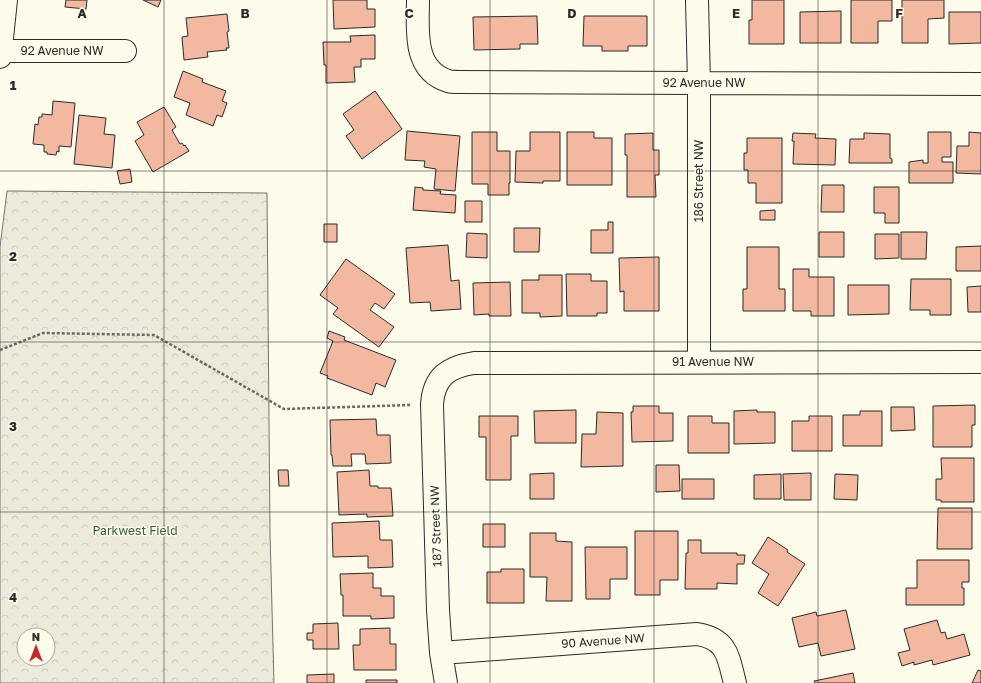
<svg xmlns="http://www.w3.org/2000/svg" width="981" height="683" viewBox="0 0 981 683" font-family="'Golos Text',sans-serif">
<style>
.park{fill:url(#park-crowns);stroke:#74746e;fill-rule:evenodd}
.building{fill:#f2b8a0;stroke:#2b2b2b}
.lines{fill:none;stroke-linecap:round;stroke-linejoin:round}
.minor-casing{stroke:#2b2b2b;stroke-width:24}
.path{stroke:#6a6964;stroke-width:2.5;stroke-dasharray:3 2;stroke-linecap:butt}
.minor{stroke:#fdfbea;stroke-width:22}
.grid{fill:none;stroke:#2b2b2b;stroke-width:1;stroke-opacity:0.55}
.labels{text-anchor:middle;stroke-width:3;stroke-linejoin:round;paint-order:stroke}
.street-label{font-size:12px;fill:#2b2b2b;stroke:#fdfbea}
.park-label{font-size:12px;fill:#34623c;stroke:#fdfbea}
.grid-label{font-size:13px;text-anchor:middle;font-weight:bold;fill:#2b2b2b;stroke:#fdfbea;stroke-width:3;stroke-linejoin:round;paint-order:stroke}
</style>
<defs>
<pattern id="park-crowns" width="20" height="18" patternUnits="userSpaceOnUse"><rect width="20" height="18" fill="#ecebdb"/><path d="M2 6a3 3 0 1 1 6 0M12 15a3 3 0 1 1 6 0" fill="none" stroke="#cbcabc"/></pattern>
</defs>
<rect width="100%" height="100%" fill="#fdfbea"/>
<path class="park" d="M7,191l260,2 3,341 4,149h-274v-436zM24,635h24v24h-24z"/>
<path class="building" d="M66,0h21l-1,9 -21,-2z
M143,0h18l-3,7z
M333,0h34v9h8v18l-41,2z
M752,0h32v44h-35v-24h3z
M851,0h41v21h-14v22h-27z
M902,0h42v18l-16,1v24h-26z
M841,11v32h-41v-31z
M949,12h32v31l-32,1z
M227,14l2,17 -2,1 2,16h-3l1,2 -20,2 1,5 -24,3 -2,-23 6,-1 -2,-18z
M537,16l1,28h-18v5l-46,1 -1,-33z
M584,16h63v30h-19v5h-26v-5h-19z
M375,35v24h-14v8h-7l1,15 -29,1v-18h-2l-1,-23h28l-1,-6z
M183,71l20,8 -1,3 24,9 -4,10 5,2 -5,14 -5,-2 -4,11 -27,-11 4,-12 -16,-6z
M375,91l27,38 -40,30 -16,-23 8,-6 -11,-16z
M53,101l22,2 -4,44 -12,-1v6l-2,-1 -1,4 -9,-1v-2h-3v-7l-11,-1 2,-20 3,1 1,-8h3v-3l10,1z
M164,107l12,20 -4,3 8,14 2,-1 2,3 1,-1 4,6 -36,21 -18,-31 9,-6 -7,-13z
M79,115l27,3 -2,16 11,1 -3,33 -38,-4z
M407,131l53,5 -5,55 -21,-2 2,-20 -12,-2 1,-6 -20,-1z
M472,132h25v19h13v32h-1v12h-21v-11h-16z
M530,132h30v49h-17v2l-28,-1 1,-31h14z
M567,132h27v6h18v47h-45z
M928,132h23v25h-9v5h11v21h-44v-21l14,-2v3h5z
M969,132l12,1v41l-25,-1 1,-27h12z
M653,133v17h6v25h-4l1,22h-29v-42h-2v-21z
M793,133l23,1 -1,4 21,1 -1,26 -42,-1 1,-23h-2z
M864,133l26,1v24l2,1v4h-43l1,-24h14z
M747,138h35v65h-26v-20h-8v-13h-4v-17h3z
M130,169l2,13 -12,2 -3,-13z
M822,185h22v27h-23z
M415,187l8,1v2l18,1 -1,3 16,1 -1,18 -42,-3z
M874,187h25v36h-14v-10h-11z
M465,201h17v21h-17z
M775,210v10h-15v-9z
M608,222h5v31h-22v-23h17z
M324,224h13v18h-13z
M514,228h26l-1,24h-25z
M819,232h25v25h-25z
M901,232h26l-1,27h-25z
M467,233l20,1v24l-21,-1z
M875,234h24v24l-24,1z
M448,245l3,36 8,-1 2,29 -30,2 -1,-9 -20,1 -4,-55z
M981,246v25h-25v-24z
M747,247h32v42h6v22h-42v-22h4z
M659,257v54h-35v-20l-4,1 -1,-34z
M346,259l49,35 -11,15 -9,-6 -5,7 24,17 -15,20 -46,-33 5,-6 -18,-13z
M793,269h16v8h25v39h-23v-5h-18z
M566,274h25v7h16v32h-10v3h-30z
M539,275h23v41l-22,1v-4h-18v-33h17z
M911,279h40v36h-21v-5h-20z
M510,282l1,34h-22v-2l-15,1 -1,-32z
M848,285h41v29l-41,1z
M981,286v26h-13l-1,-25z
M329,331l16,6 -1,3 52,20 -11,27 -9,-4 -4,12 -45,-17 1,-2 -8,-3 13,-32 -6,-3z
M975,405v20h-3v22h-39v-41z
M633,406h26v7h14v28l-41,1 -1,-30h2z
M891,407h23l1,23 -24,1z
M576,410v33h-41l-1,-32z
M757,410v2h18v31l-41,1v-33z
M860,411h22v35h-39v-31h17z
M597,412l26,1v53l-42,1 1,-33h14z
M479,416h39v20h-7v44h-25v-43h-7z
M688,416h24v7h17v30h-41z
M809,416h23v35h-40v-30h17z
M376,419l1,16h13l1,28 -25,1 -1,-10h-14l1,12h-19l-1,-11h-1l-1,-35z
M941,458h33v44h-33v-2h-5v-21h6z
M656,465h23l1,26 -24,1z
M278,470h10l1,16h-10z
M369,470l1,16h8v2h13l2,28 -26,1v-3l-28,1 -2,-43z
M554,473v26h-24v-25z
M811,473v27h-27l-1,-26z
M781,474v25h-27v-24z
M835,474l23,1 -1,25 -23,-1z
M682,479h32v20h-32z
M938,508h34v41h-35z
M379,521l1,19h12l1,27 -25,1v-12l-35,1 -1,-34z
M483,524h22v23h-22z
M635,531h43v49h-18v15h-25z
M530,533h26v8l16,1v59h-26l1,-24h-17z
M768,537l20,13 -1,2 18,12 -27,42 -20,-13 11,-19 -17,-11z
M688,540h13v13h36v2h8l-1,9h-7v20l-20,-1v6h-32l1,-36h2z
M585,547h42v32h-17v20h-24z
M917,560h52v22h-7v6h2v17h-58v-17h11z
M501,569h23v34h-37v-31h14z
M373,573v15h8v8h13v22l-23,1v-3h-28v-21h-2l-1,-21z
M846,610l9,39 -34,7 -3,-13 -19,4 -7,-29 24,-6 1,4z
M937,620l4,13 4,-1 2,7 17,-5 6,21 -37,10 -1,-5 -18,5v-3l-12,4 -4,-13 12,-3 -6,-21z
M338,623l1,26h-26v-9h-6v-7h6v-9z
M390,628v16h6v26h-42l-1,-25h7v-16z
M978,670l3,1v12h-9z
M853,673l2,10h-40l-1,-2z
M334,674v9h-27v-8z
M366,680h31v3h-31z"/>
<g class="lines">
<g class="minor-casing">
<path id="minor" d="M418,0c0,28 -6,70 30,81 3,1 8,1 12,1l521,2
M697,0l2,83v279
M0,51h125
M0,57l6,-57
M441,653l256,-19c31,5 31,23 38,49
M446,683l-5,-30 -3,-43 -6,-206c2,-27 16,-37 42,-41l507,-1"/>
</g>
<path class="path" d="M0,350l43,-17 111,2 130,74 127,-4"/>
<use href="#minor" class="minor"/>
</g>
<path class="grid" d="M164,0v683M327,0v683M490,0v683M654,0v683M818,0v683M0,171h981M0,342h981M0,512h981"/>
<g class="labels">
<g class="street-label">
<text x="62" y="55">92 Avenue NW</text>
<text x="704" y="87">92 Avenue NW</text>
<text transform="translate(699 181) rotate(-90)" y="4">186 Street NW</text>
<text x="713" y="366">91 Avenue NW</text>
<text transform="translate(436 526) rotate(-92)" y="4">187 Street NW</text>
<text transform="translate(603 641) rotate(-4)" y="4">90 Avenue NW</text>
</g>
<g class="park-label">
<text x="135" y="535">Parkwest Field</text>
</g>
</g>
<g class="grid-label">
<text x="82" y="18">A</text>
<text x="245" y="18">B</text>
<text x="409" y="18">C</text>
<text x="572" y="18">D</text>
<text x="736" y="18">E</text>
<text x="899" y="18">F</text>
<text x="13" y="90">1</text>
<text x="13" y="261">2</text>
<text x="13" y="431">3</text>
<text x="13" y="602">4</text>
</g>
<g transform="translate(36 647)"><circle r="19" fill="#fdfbea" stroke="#a9a89e"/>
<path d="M0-3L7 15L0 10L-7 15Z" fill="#c62828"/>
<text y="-6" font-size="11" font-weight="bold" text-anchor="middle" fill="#2b2b2b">N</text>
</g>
</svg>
